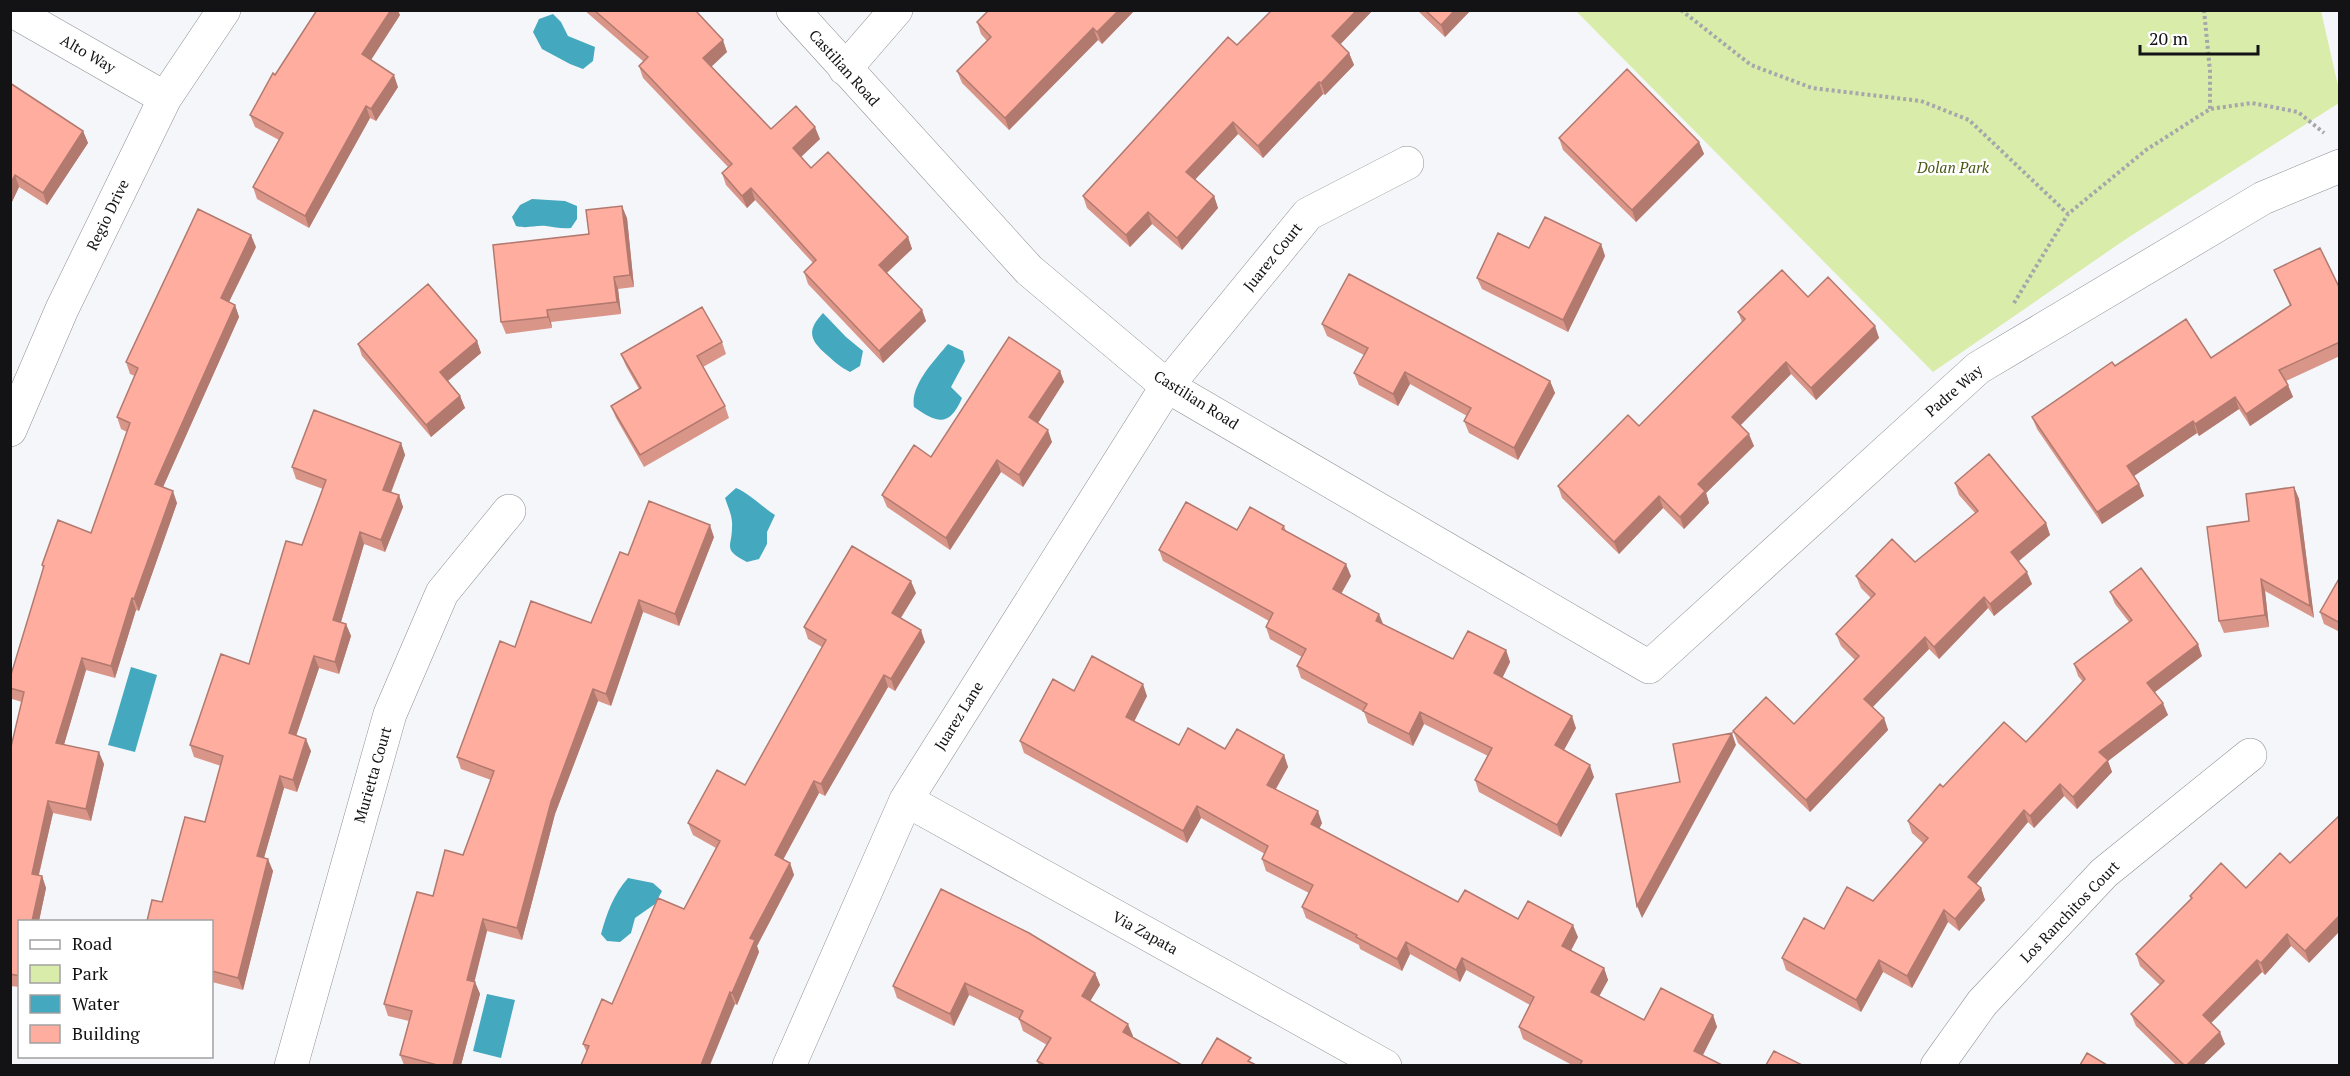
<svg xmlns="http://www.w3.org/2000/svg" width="2350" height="1076" viewBox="0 0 2350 1076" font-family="'PT Serif',serif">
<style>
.green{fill:#d9ecaa}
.water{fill:#44a9bf}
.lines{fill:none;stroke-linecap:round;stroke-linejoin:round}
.street-casing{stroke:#8e8f92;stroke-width:34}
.path{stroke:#a6a7aa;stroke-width:4;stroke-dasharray:3 3;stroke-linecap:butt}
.street{stroke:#fff;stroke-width:33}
.wall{fill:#da9589}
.shaded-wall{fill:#b2796f}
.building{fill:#fead9f;stroke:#b2796f;stroke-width:1.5}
.labels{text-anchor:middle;stroke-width:5;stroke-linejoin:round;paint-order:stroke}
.street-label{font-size:15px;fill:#131315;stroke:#fff}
.park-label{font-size:15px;font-style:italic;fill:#495816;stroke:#fff}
</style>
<rect width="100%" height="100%" fill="#f5f6fa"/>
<path class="green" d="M1576,11h745l18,79v13l-213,136 -193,133z"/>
<path class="water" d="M553,14l8,8 7,14 27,11 -2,14 -10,8 -13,-5 -28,-15 -9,-17 6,-13z
M532,199l33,2 12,5v13l-6,9c-10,1 -16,-1 -25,-2 -11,-1 -19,3 -30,0l-4,-9 8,-12z
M823,313l23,24 17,14 -3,15 -10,6c-10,-5 -15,-10 -23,-17 -17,-15 -21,-24 -4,-42z
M948,344l15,7 2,10 -14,26 11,11c-13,30 -25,25 -48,9 -4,-22 21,-47 34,-63z
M736,488c13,5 26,19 39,27l-8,17v12l-8,15 -12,3c-25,-13 -15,-14 -15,-35 1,-10 -4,-20 -7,-29z
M131,667l26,8 -22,77 -27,-7z
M628,878l25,5 9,8 -7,13 -20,14 -4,15 -11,9 -13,-1 -6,-7c6,-21 12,-39 27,-56z
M487,994l28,6 -14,58 -28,-7z"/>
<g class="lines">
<g class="street-casing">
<path id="street" d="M11,10l154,88
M793,10l236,260 138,116 482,281 329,-299 285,-170 77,-32
M845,69l51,-59
M10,430l52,-121 103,-211 59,-88
M906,800l479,266
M291,1066l99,-352 52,-121 67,-82
M789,1066l117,-266 261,-414 141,-172 99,-51
M1937,1066l45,-63 122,-130 146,-118"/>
</g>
<path class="path" d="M1681,10l70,55 61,23 109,13 48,19 99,94
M2204,10l6,61v38
M2014,303l54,-89 78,-64 64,-41 42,-6 46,9 26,21"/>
<use href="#street" class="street"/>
</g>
<path class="wall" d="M584,10h111l32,42 -16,14 60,63 49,10 -19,17 10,12 97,69 4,12 -25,24 35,37 4,11 -43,42 -75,-79 -4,-12 9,-9 -58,-63 -8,8 -21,-23 -4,-12 6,-6 -85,-89 -4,-12 5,-4z
M989,10h146l-33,34 -4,-4 -89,90 -47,-47 -5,-12 30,-30 -6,-7 -4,-12z
M1272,10h101l-33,34 9,9 5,12 -29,30 -2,-1 -60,64 -25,-24 -43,45 19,17 4,12 -36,42 -30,-26 -22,23 -43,-39 -4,-12 154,-151z
M1417,10h54l-26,27z
M400,15l-29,45 27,27 -22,34 -6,-3 -61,110 -52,-29 -4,-12 26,-47 -24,-13 -5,-12 25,-40z
M10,83l73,48 5,12 -41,62 -28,-18 -9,19z
M1559,138l140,4 5,12 -68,68 -73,-72z
M627,218l7,69 -16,2 3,25 -70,8 1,6 -46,6 -5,-12 88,-88z
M1601,244l4,12 -37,76 -86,-43 -5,-11 52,-30z
M256,247l-27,55 6,3 4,12 -76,170 14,16 -38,108 -3,-1 -21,68 -29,-8 -22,74 40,20 -13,57 -38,-8 -14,62 3,1 4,12 -7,33h-19v66l-10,-1v-235l12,-49 -10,-3 -2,-5v-16l33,-109 -1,-4 49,-32 36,-101 -6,-3 -4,-12 18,-41 -5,-2 -4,-12z
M2274,270l66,19v67l-54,25 7,16 -43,29 -11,-17 -40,27 -2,-3 -63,43 5,8 5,12 -42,28 -65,-95 -5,-12 83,-51 96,-8 79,-52z
M1808,297l67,29 4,12 -63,62 -25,-26 -51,51 14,21 -48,47 3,10 -25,26 -21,-21 -44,46 -57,-56 -4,-12 81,-60 103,-104 -4,-10z
M1322,324l228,57 5,12 -37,67 -49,-27 -5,-12 3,-5 -57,-32 -12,22 -39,-21 -5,-12 10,-18 -37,-19z
M477,341l4,12 -33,28 12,15 5,12 -34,29 -69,-81 -4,-12z
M722,342l4,12 -23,13 22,39 4,12 -85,49 -28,-49 -5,-12 28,-17 -13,-23 -5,-12z
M1060,371l4,11 -26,41 14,19 -29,45 -22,-15 -51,78 -63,-43 -5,-12 49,-38z
M401,443l4,12 -14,38 8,2 4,12 -18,45 -21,-8 -23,78 5,2 5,12 -12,38 -20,-6 -23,68 15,15 -14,41 -13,-4 -20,70 9,13 -30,119 -31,-8v-61l-50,-19 43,-80 16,-56 -27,-9 -4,-12 59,-81 53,-119 21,-56 -27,-10 -4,-12z
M1955,483l91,40 4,12 -31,26 13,23 -38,32 -6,-8 -49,51 -10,-10 -57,58 12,11 4,12 -78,82 -72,-69 -5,-12 61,-7 61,-64 -14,-14 -5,-12 35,-36 -10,-10 -5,-12 59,-14 60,-49 -16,-18z
M2294,487l5,12 15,119 -49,-27 4,36 -45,6 -5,-12 30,-100z
M1284,526l2,5 65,45 -10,18 42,30 70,35 53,-9 4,12 -8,16 74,50 -12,22 30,27 -33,60 -82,-45 -4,-12 13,-24 -64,-32 -11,22 -45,-23 -4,-11 -63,-34 -4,-12 5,-9 -32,-18 -4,-12 3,-6 -106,-60 -4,-11z
M714,537l-35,89 -36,-14 -32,94 -13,-5 -43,113 -33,126 -35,-9 -13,50 1,1 5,12 -19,71h-57l-4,-10 9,-34 -21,-5 -4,-12 49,-108 30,-41 28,-75 -30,-11 -4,-12 58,-110 76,-24 37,-68z
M2340,577v55l-16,-8 -4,-12z
M2110,592l92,64 -47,36 13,23 -60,46 4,11 -35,37 -13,-13 -30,32 -6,-6 -52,62 5,4 4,12 -26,31 -11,-9 -36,66 -29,-16 -22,40 -75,-42 -4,-12 42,-29 49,-28 50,-58 -11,-10 -4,-12 35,-34 83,-45 57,-60 -5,-6 -4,-12 55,-42 -14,-18z
M916,593l-15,25 24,24 -30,49 -7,-4 -63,109 -6,-3 -36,67 7,3 4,12 -37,71 2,6 -22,53 -2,-1 -148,49 -4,-9 101,-135 32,-61 -23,-13 -5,-12 57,-38 77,-138 -14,-8 -4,-12z
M1074,691l73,5 -13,26 45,23 105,10 4,12 -12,22 46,34 -3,5 139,74 60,17 60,18 -7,13 33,18 4,12 -9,16 45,24 69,-5 4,12 -15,28 20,10h-150l-49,-26 -4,-12 11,-22 -64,-35 -6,12 -50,-28 -8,17 -42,-22 -1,-4 -53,-27 -4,-11 7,-14 -43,-22 -4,-12 3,-5 -64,-36 -14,25 -163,-90 -4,-12z
M2280,853l29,110 -18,-17 -26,29 -3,-3 -51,51 14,21 -22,21h-27l-40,-39 -5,-12 29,-29 -20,-19 -4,-12 55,-55 -1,-3 56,-8z
M1095,973l5,12 -10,16 43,35 -1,1 50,28h-143l-2,-4 10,-16 -24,-14 -4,-12 -50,-24 -15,31 -57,-28 -4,-12z"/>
<path class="shaded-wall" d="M391,10h7l2,5 -33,51 -5,-12z
M1119,10h16l-33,34 -5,-12z
M1357,10h16l-36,38 -5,-12z
M1455,10h16l-26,27 -4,-12z
M1093,28l5,12 -89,90 -4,-12z
M723,40l4,12 -19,18 -5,-12z
M1349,53l5,12 -29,30 -4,-12z
M394,75l4,12 -22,34 -5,-12z
M1319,82l4,12 -60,64 -5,-12z
M366,106l4,12 -61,110 -4,-12z
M1233,122l5,12 -47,50 -5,-12z
M815,127l5,12 -22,21 -5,-12z
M83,131l5,12 -41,62 -4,-12z
M1699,142l5,12 -68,68 -4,-12z
M15,175l4,12 -9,19v-22z
M751,188l4,12 -8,8 -5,-12z
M1214,196l4,12 -36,42 -5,-12z
M622,206l5,12 7,69 -4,-12z
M1148,212l4,12 -22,23 -4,-12z
M251,235l5,12 -31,63 -4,-12z
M908,237l4,12 -29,27 -4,-11z
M1601,244l4,12 -37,76 -5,-12z
M614,277l4,12 3,25 -4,-12z
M235,305l4,12 -80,179 -4,-12z
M547,310l4,12 1,6 -4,-11z
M922,310l4,11 -43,42 -4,-12z
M1875,326l4,12 -63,62 -5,-12z
M477,341l4,12 -37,31 -4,-12z
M1786,362l5,12 -54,55 -5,-12z
M1060,371l4,11 -30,47 -5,-12z
M1405,372l5,12 -12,22 -5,-12z
M1550,381l5,12 -37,67 -4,-12z
M2288,385l5,12 -43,29 -4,-12z
M460,396l5,12 -34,29 -5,-12z
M2235,397l4,12 -40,27 -4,-12z
M2193,421l4,12 -66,45 -4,-12z
M1048,430l4,12 -29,45 -4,-12z
M1749,434l5,12 -48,47 3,10 -25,26 -4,-12 18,-33z
M401,443l4,12 -18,47 -4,-12z
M997,460l4,12 -51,78 -4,-12z
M2139,484l5,12 -42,28 -5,-12z
M2294,487l5,12 15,119 -4,-12z
M173,491l4,12 -38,108 -5,-12z
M399,495l4,12 -18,45 -4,-12z
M1659,496l4,12 -44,46 -5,-12z
M2046,523l4,12 -35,29 -4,-12z
M710,525l4,12 -35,89 -4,-12z
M360,532l4,12 -26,88 -5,-12z
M1346,564l5,12 -14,25 -4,-12z
M2027,572l5,12 -38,32 -4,-12z
M2261,579l4,12 4,36 -4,-12z
M911,581l5,12 -20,32 -4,-12z
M1984,597l4,11 -49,51 -5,-12z
M132,598l4,12 -21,68 -4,-12z
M639,600l4,12 -32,94 -5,-12z
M1379,614l5,12 -8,-5z
M346,624l5,12 -12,38 -4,-12z
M921,630l4,12 -30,49 -4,-12z
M1925,637l4,12 -60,62 -5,-12z
M2198,644l4,12 -51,39 -4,-12z
M1506,650l4,12 -11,23 -5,-12z
M314,656l5,12 -26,77 -4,-12z
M82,658l4,12 -25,85 -5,-12z
M884,675l4,12 -63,109 -4,-12z
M1143,684l4,12 -17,33 -4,-12z
M593,689l5,12 -43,113 -33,126 -5,-12 34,-126z
M2163,703l5,12 -60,46 4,11 -35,37 -4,-12 26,-45z
M1420,712l4,12 -11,22 -4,-12z
M1572,716l4,12 -16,29 -5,-12z
M1884,718l4,12 -78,82 -4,-12z
M1732,733l4,12 -94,173 -5,-12z
M306,739l5,12 -14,41 -4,-12z
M99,752l5,12 -13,57 -5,-12z
M1284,755l4,12 -17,30 -4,-12z
M1590,765l4,12 -33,60 -4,-12z
M280,776l4,12 -23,80 -4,-12z
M814,781l5,12 -40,74 -4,-12z
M2060,784l4,12 -30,32 -4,-12z
M48,801l5,12 -17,73 -4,-12z
M1197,806l4,12 -14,25 -4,-12z
M2024,810l4,12 -56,67 -4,-12z
M1318,811l4,12 -6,13 -5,-12z
M268,859l5,12 -30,119 -5,-12z
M790,863l4,12 -37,71 2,6 -22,53 -5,-12 18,-55z
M42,876l4,12 -7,33h-7z
M1981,888l4,12 -26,31 -4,-12z
M1944,910l4,12 -36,66 -5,-12z
M2340,915v16l-31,32 -4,-12z
M483,919l4,12 -15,61 -5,-12z
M1573,925l5,12 -11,21 -5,-12z
M2287,934l4,12 -26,29 -4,-12z
M1406,942l4,12 -8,17 -5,-12z
M1462,958l4,12 -6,12 -4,-12z
M1879,960l4,12 -22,40 -5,-12z
M2257,960l5,12 -55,55 -4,-12z
M1604,968l4,12 -13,24 -4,-12z
M1095,973l5,12 -14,23 -4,-12z
M475,982l5,12 -19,71h-8z
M965,983l4,12 -15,31 -4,-12z
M730,992l5,12 -25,61h-9z
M1713,1015l4,12 -18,36 -5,-12z
M1128,1024l5,12 -5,8 -5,-12z
M2220,1032l5,12 -22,21h-16z"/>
<path class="building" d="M317,10h74l-29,44 32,21 -23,34 -5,-3 -61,110 -52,-29 30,-54 -33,-18 23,-42 2,2z
M594,10h101l28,30 -20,18 68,71 25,-23 19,21 -22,21 18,20 17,-16 80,85 -29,28 43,45 -43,41 -75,-79 12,-12 -65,-72 -9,8 -20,-23 10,-9 -93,-98 9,-9z
M989,10h130l-22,22 -4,-4 -88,90 -48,-47 34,-34 -14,-15z
M1272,10h85l-25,26 17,17 -28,30 -2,-1 -61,64 -25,-24 -47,50 28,24 -37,42 -29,-26 -22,23 -43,-39 145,-159 9,8z
M1425,10h30l-14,15z
M1627,69l72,73 -67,68 -73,-72z
M10,83l73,48 -40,62 -28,-18 -5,9z
M622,206l8,69 -16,2 3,25 -70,8 1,7 -47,5 -8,-77 96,-11 -3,-24z
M198,209l53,26 -30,63 14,7 -80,179 18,7 -39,108 -2,-1 -21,68 -29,-8 -26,85 43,9 -13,57 -38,-8 -16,73 10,2 -10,45h-12v55l-10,-2v-223l14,-59 -14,-4v-10l34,-112 -2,-1 16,-45 33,13 39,-110 -13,-6 21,-49 -12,-6z
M1545,217l56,27 -38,76 -86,-42 21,-45 31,15z
M2320,248l20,41v53l-61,28 9,15 -42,29 -11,-17 -40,27 -2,-3 -66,45 12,18 -42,28 -65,-95 80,-55 3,4 71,-47 25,39 80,-53 -17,-35z
M1782,270l26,27 20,-20 47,49 -64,62 -25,-26 -54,55 17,17 -51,50 7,7 -25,26 -21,-21 -45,46 -56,-56 70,-71 11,11 106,-107 -7,-7z
M1349,274l201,107 -36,67 -50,-27 7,-13 -66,-36 -12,22 -39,-21 14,-25 -46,-24z
M428,284l49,57 -37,31 20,24 -34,29 -68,-81z
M702,307l20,35 -25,14 28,50 -85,49 -29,-49 30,-18 -20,-34z
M1009,337l51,34 -31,46 19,13 -29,45 -22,-15 -51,78 -64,-43 32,-50 17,12z
M314,410l87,33 -18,47 16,5 -18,45 -21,-8 -27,88 13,4 -11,38 -21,-6 -25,77 17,6 -13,41 -13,-4 -23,80 11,3 -30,119 -26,-7v-50h-65l5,-21 10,2 23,-85 20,5 18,-66 -33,-11 31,-91 28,10 37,-123 16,4 24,-65 -34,-13z
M1989,454l57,69 -35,29 16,20 -37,32 -6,-7 -50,50 -9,-10 -61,62 20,19 -78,82 -73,-69 33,-34 28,27 65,-68 -23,-22 39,-40 -19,-18 36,-37 23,23 63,-51 -23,-28z
M2294,487l16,119 -49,-27 4,36 -46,6 -12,-94 42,-6 -3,-27z
M649,501l61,24 -35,89 -36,-14 -33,94 -13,-5 -42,113 -34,126 -34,-9 -16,61 8,2 -22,83h-16l-37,-10 12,-44 -28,-7 33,-112 16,4 12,-46 18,5 31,-84 -37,-14 43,-116 15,6 16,-46 60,22 29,-71 8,3z
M1186,502l51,28 13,-23 34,19 -2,3 64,35 -13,25 46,25 -3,7 77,38 15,-28 38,19 -12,23 78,43 -17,29 35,20 -33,60 -82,-45 17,-32 -72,-36 -11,22 -46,-23 4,-7 -70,-38 9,-17 -40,-22 7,-14 -114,-63z
M852,546l59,35 -19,32 29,17 -30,49 -7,-4 -63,109 -7,-3 -39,74 15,8 -40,75 5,2 -23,53 -2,-1 -29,73h-120l8,-19 -6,-2 19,-45 10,5 46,-106 26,11 36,-68 -32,-18 29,-53 28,15 81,-145 -22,-13z
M2141,568l57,76 -51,39 16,20 -64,49 9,8 -35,37 -13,-13 -30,32 -6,-6 -56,67 13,11 -26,31 -11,-9 -37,66 -28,-16 -23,40 -74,-42 22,-40 20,11 23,-42 26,14 55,-63 -20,-17 32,-37 3,3 61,-65 22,20 59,-63 -11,-15 58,-44 -22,-28z
M2340,577v46l-20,-11z
M1092,656l51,28 -17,33 53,28 9,-17 37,21 12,-20 47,26 -17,30 51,26 -7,13 147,78 7,-12 53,29 10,-18 45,24 -11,21 42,22 -13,24 53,28 17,-32 52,27 -19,36 28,14h-142l2,-4 -63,-34 15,-30 -72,-39 -6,12 -50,-28 -9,17 -41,-22 1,-2 -55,-28 11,-22 -51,-26 6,-13 -71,-40 -14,25 -163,-90 33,-62 21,12z
M1732,733l-95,173 -21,-112 64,-12 -7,-38z
M2340,815v100l-35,36 -18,-17 -26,29 -4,-3 -54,55 17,17 -33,33h-3l-53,-51 33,-33 -28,-27 56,-56 -2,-2 31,-33 25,25 34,-35 10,10z
M941,889l88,44 66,40 -13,23 46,28 -5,8 59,33h-137l-8,-4 14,-23 -32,-19 4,-8 -58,-28 -15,31 -57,-28z
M1217,1038l34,20 -3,3 8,4h-55z
M1774,1051l28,14h-36z
M2087,1053l20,12h-27z"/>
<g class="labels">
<g class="street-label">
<text transform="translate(88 54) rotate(30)" y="5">Alto Way</text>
<text transform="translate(844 68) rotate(48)" y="5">Castilian Road</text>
<text transform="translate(108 215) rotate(-64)" y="5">Regio Drive</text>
<text transform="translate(1273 257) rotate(-51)" y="5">Juarez Court</text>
<text transform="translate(1954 391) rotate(-41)" y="5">Padre Way</text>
<text transform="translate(1196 400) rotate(32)" y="5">Castilian Road</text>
<text transform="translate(959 716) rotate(-58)" y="5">Juarez Lane</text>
<text transform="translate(373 775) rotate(-74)" y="5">Murietta Court</text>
<text transform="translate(2070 912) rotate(-46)" y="5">Los Ranchitos Court</text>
<text transform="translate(1145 933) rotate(29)" y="5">Via Zapata</text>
</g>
<g class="park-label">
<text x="1953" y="173">Dolan Park</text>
</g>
</g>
<rect width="2350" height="1076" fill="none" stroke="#131315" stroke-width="24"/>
<rect x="18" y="920" width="195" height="138" fill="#ffffff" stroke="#a1a1a1" stroke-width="1.5"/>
<rect x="30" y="940" width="30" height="9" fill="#ffffff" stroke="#a1a1a1" stroke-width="1.5"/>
<text x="72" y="950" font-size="18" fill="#131315">Road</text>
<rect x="30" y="965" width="30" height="18" fill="#d9ecaa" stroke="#a1a1a1" stroke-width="1.5"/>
<text x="72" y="980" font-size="18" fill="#131315">Park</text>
<rect x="30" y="995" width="30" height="18" fill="#44a9bf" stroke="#a1a1a1" stroke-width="1.5"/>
<text x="72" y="1010" font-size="18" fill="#131315">Water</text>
<rect x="30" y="1025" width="30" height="18" fill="#fead9f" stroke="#a1a1a1" stroke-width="1.5"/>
<text x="72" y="1040" font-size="18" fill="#131315">Building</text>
<path d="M2140 45v9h118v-9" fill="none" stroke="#131315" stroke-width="3"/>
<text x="2149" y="45" font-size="18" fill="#131315" stroke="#ffffff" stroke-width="4.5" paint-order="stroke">20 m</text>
</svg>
